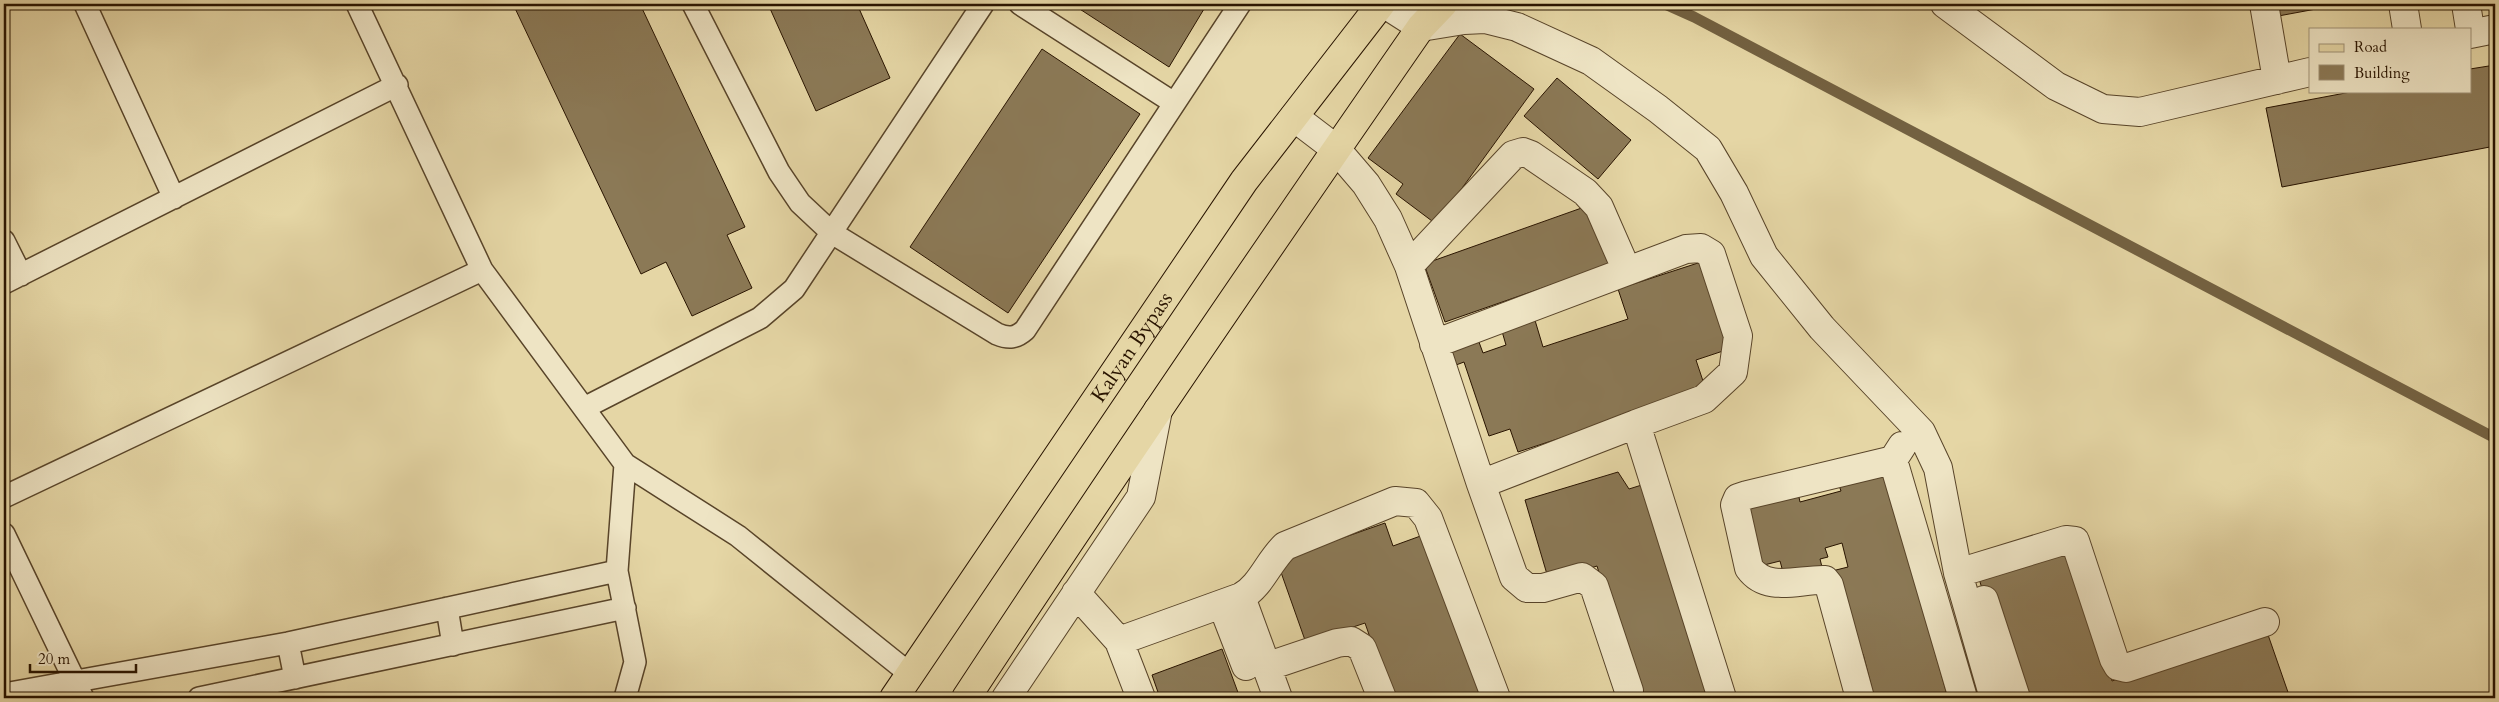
<svg xmlns="http://www.w3.org/2000/svg" width="2499" height="702" viewBox="0 0 2499 702" font-family="Cardo,serif">
<style>
.lines{fill:none;stroke-linecap:round;stroke-linejoin:round}
.stream{stroke:#736141;stroke-width:11}
.building{fill:#8b7956;stroke:#291400}
.lane-casing{stroke:#584429;stroke-width:24}
.street-casing{stroke:#584429;stroke-width:30}
.primary-casing{stroke:#291400;stroke-width:30}
.lane{stroke:#eee4c4;stroke-width:21}
.street{stroke:#eee4c4;stroke-width:28}
.primary{stroke:#e5d6a5;stroke-width:28}
.labels{text-anchor:middle;stroke-width:5;stroke-linejoin:round;paint-order:stroke}
.street-label{font-size:21px;fill:#291400;stroke:#eee4c4}
</style>
<rect width="100%" height="100%" fill="#e5d6a5"/>
<filter id="stains"><feTurbulence type="fractalNoise" baseFrequency=".004" numOctaves="4"/><feColorMatrix values="0 0 0 0 .2 0 0 0 0 .09 0 0 0 0 .02 0 0 0 .5 -.17"/></filter>
<radialGradient id="worn" r=".72"><stop offset=".6" stop-color="#630" stop-opacity="0"/><stop offset="1" stop-color="#630" stop-opacity=".3"/></radialGradient>
<g class="lines">
<path class="stream" d="M1665,4l29,13 801,421"/>
</g>
<path class="building" d="M513,4h127l105,223 -18,8 25,53 -60,28 -26,-54 -25,12z
M768,4h89l33,74 -74,33z
M1072,4h135l-38,63z
M2270,4h73l-70,13z
M1460,34l74,55 -98,135 -40,-30 7,-10 -35,-26z
M1042,49l98,65 -132,199 -98,-66z
M2495,65v81l-213,41 -16,-79 90,-17h114v-22z
M1557,78l74,62 -33,39 -74,-63z
M1590,205l21,59 -166,58 -21,-58z
M1701,262l28,87 -33,11 10,30 -188,62 -8,-23 -21,7 -25,-74 -8,3 -7,-22 27,-9 7,19 23,-8 -5,-17 33,-11 9,30 85,-28 -10,-30z
M1883,468l65,230h-82l-2,-11 7,-2 -8,-31 -8,2 -23,-85 16,-4 -6,-24 -17,5 3,9 -8,2 3,12 -40,1 -3,-11 -24,6 -14,-62 55,-17 3,14 41,-11 -4,-11z
M1618,472l11,17 19,-6 63,215h-74l-40,-132 -48,15 -24,-81z
M1385,523l8,23 33,-12 58,164h-93l-26,-75 -59,20 -29,-82z
M2072,546l40,135 154,-52 24,69h-272l-40,-122z
M1222,649l18,49h-80l-8,-23z"/>
<g class="lines">
<g class="lane-casing">
<path id="lane" d="M85,4l89,194
M357,4l125,266 143,194 -8,107 18,91 -10,36
M693,4l86,168 21,31 32,30 165,101c12,5 19,4 28,-4l215,-326
M1020,4l154,99
M4,241l17,34
M4,283l393,-198
M584,408l176,-90 34,-29 189,-285
M625,464l113,72 172,138
M4,497l478,-227
M4,534l79,164
M447,608l6,37
M288,643l7,35
M4,694l284,-51 329,-72
M199,698l426,-90"/>
</g>
<g class="street-casing">
<path id="street" d="M1385,4l36,23 43,-7 21,-1 32,8 74,34 67,48 50,40 26,44 30,63 58,72 99,104 17,36 20,105 36,125
M1945,4l111,82 47,23 37,3 170,-40
M2264,4l13,76
M2403,4l4,25
M2466,4l4,25
M2470,34l25,-5
M1294,117l42,32 30,35 22,35 21,47 72,218 155,-60 86,274
M1409,266l104,-111 10,-3 8,3 54,37 14,15 28,64
M1434,344l252,-95 15,-1 10,6 27,82 -5,36 -29,27 -68,25
M1902,446l-9,14 70,238
M1481,484l33,93 13,11h16l39,-11 12,9 35,105 -1,7
M1958,573l108,-33 9,1 39,118 4,7 8,2 139,-46
M1076,593l43,48
M1241,597l37,101
M1984,600l32,98
M1222,604l24,62
M1266,667l71,-24 14,-2 11,7 20,50
M1006,698l135,-201 17,-87
M1141,698l-22,-57 122,-44c20,-11 27,-35 44,-51l110,-45 21,2 12,15 68,180
M1860,698l-31,-113 -4,-5c-26,-1 -58,13 -76,-12l-14,-63 3,-7 9,-3 146,-35"/>
</g>
<g class="primary-casing">
<g id="primary">
<path id="s1" d="M894,698l350,-517 137,-177"/>
<path d="M966,698c148,-226 301,-449 455,-671l22,-23"/>
</g>
</g>
<use href="#lane" class="lane"/>
<use href="#street" class="street"/>
<use href="#primary" class="primary"/>
</g>
<g class="labels">
<g class="street-label">
<text dy="7" stroke="none"><textPath href="#s1" startOffset="424">Kalyan Bypass</textPath></text>
</g>
</g>
<rect width="2499" height="702" fill="none" stroke="#e5d6a5" stroke-width="20"/>
<rect x="5" y="5" width="2489" height="692" fill="none" stroke="#291400" stroke-width="2.5"/>
<rect x="10" y="10" width="2479" height="682" fill="none" stroke="#291400"/>
<rect x="2309" y="28" width="162" height="65" fill="#eee4c4" stroke="#9f9176"/>
<rect x="2319" y="44" width="25" height="8" fill="#e5d6a5" stroke="#9f9176"/>
<text x="2354" y="52" font-size="15" fill="#291400">Road</text>
<rect x="2319" y="65" width="25" height="15" fill="#8b7956" stroke="#9f9176"/>
<text x="2354" y="78" font-size="15" fill="#291400">Building</text>
<path d="M30 664v8h106v-8" fill="none" stroke="#291400" stroke-width="2.5"/>
<text x="38" y="664" font-size="15" fill="#291400" stroke="#eee4c4" stroke-width="4" paint-order="stroke">20 m</text>
<rect width="100%" height="100%" filter="url(#stains)"/>
<rect width="100%" height="100%" fill="url(#worn)"/>
</svg>
